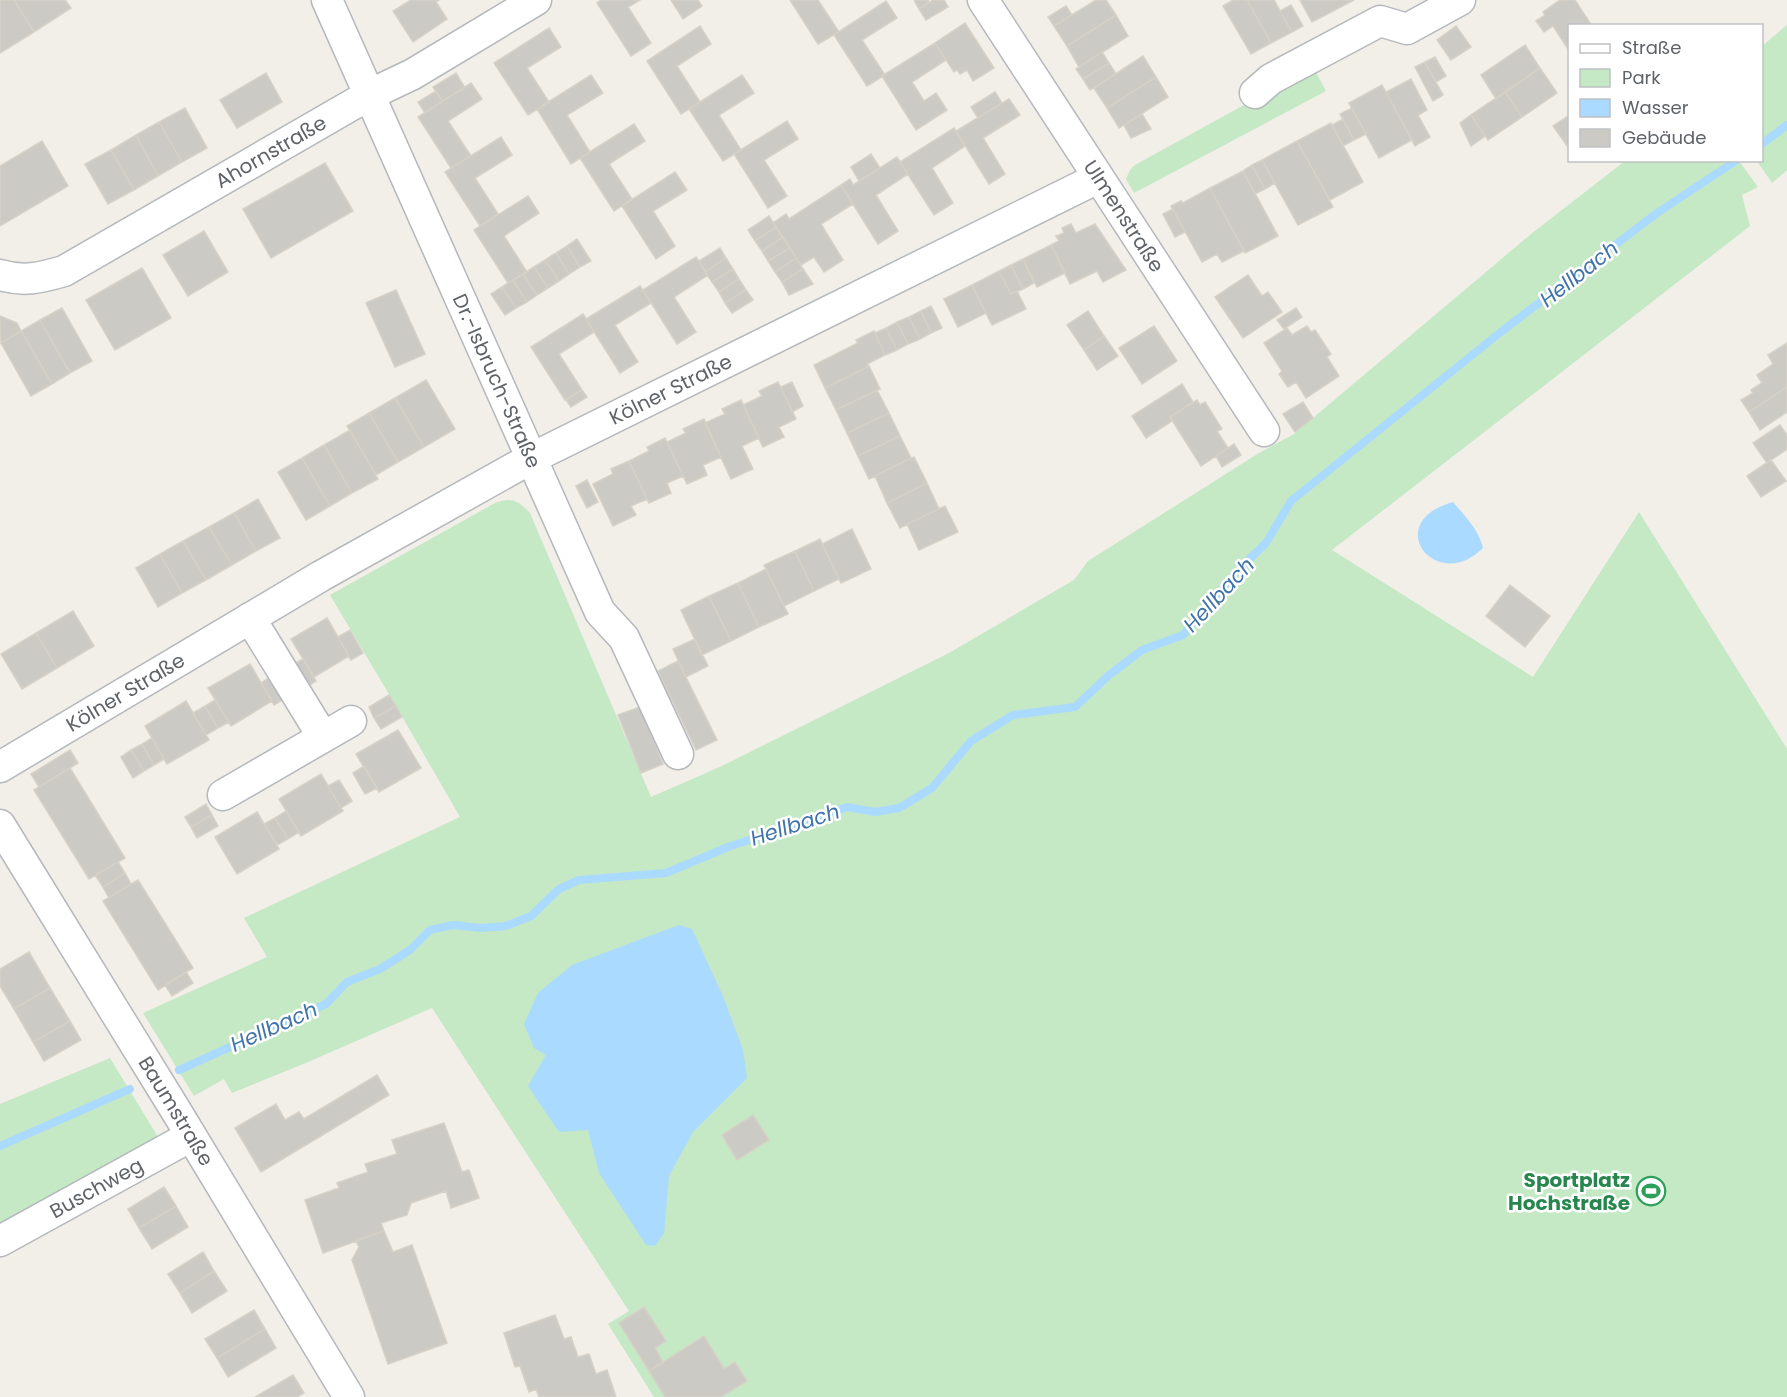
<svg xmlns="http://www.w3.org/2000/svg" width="1787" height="1397" viewBox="0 0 1787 1397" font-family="Poppins,sans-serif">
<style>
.green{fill:#c5e8c5}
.water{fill:#aadaff}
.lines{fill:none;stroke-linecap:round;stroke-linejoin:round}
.stream{stroke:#aadaff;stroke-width:8}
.building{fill:#cccac5;stroke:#d6d1c6;stroke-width:1.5}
.street-casing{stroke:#b5b8bc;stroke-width:33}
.street{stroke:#fff;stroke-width:30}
.labels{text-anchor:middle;stroke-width:5;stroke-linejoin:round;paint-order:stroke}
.street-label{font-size:20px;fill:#5f6368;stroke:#fff}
.leisure-label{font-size:20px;font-weight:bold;fill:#27864d;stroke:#fff;text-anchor:end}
.water-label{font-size:21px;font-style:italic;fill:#4174aa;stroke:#fff}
</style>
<rect width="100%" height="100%" fill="#f1efe8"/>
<path class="green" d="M1787,25v145l-15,13 -15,-22 5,-1v-114z
M1313,67l13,24 -192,102 -8,-14 4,-9 5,-5z
M1625,161h114l19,26 -16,8 8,31 -418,324 201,127 106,-165 148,237v648h-1133l-46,-73 21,-13 -197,-303 -124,54 -76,31 -8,-14 -30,17 -51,-83 124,-56 -23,-39 216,-101 -64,-111 -66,-111 165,-92c17,-6 22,-3 35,10l121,284 71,-31 227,-113 125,-73 14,-19 171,-108 35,-19 237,-200z
M110,1058l48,79 -158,87v-120z"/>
<path class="water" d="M1453,502c12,14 26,28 30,46 -47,47 -103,-26 -30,-46z
M679,925l13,4 30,65 21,56 4,28 -54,54 -24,44 -5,57 -9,13 -9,-1 -47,-72 -11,-43 -29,2 -31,-46 18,-31 -12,-7 -10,-24 14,-31 34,-28z"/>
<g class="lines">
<path class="stream" d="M1762,144l25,-19
M179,1070l147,-66 21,-22 33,-13 30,-19 20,-20 23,-5 28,3 25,-2 25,-10 28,-27 20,-9 87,-7 62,-26 119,-40 28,5 24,-4 33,-20 39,-47 42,-26 62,-8 33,-31 34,-26 41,-15 55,-65 28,-27 25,-42 211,-170 155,-118 80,-53
M0,1146l130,-57"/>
</g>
<path class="building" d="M0,0h14l20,32 -34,21z
M14,0h51l6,8 -37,24z
M411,0h28l-3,2 11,17 -34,23 -20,-31z
M601,0h39l-12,7 23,36 -20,13 -34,-53z
M671,0h27l4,6 -19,13z
M790,0h28l21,32 -21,12z
M914,0h14l1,2 -10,7z
M933,0h11l4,7 -22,13 -7,-11z
M1096,0h10l10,15 -49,31 -13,-20z
M1233,0h14l24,43 -20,11 -28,-48z
M1247,0h27l18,32 -21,11z
M1300,0h54l-42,22z
M1560,0h15l17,26h-22l-2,23 -15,-23 -9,6 -8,-11 9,-6 -2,-3z
M886,1l11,17 -35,22 23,35 -18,11 -33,-51z
M1291,5l12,21 -11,6 -12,-21z
M1066,6l6,9 -18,11 -6,-9z
M1116,15l12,21 -49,31 -12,-21z
M965,23l29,45 -21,13 -6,-11 -7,4 -3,-4 -3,2 -19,-29z
M700,26l11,18 -34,22 23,36 -19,12 -34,-53z
M1456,26l15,21 -20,13 -14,-20z
M549,28l12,19 -34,21 22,34 -21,13 -34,-52z
M935,43l11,17 -34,22 12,19 12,-8 11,17 -31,20 -34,-54z
M1525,45l15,23 -44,31 -15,-24z
M1102,52l7,11 -26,16 -7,-10z
M1143,56l13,21 -49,31 -13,-20z
M1435,57l11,19 -10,6 -11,-20z
M1425,62l18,33 -10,6 -18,-34z
M1109,63l7,11 -26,16 -7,-11z
M1540,68l17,25 -35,24 -17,-25z
M266,73l16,29 -45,26 -17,-28z
M456,73l9,15 -23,13 -9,-14z
M591,75l12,18 -36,22 23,37 -19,12 -34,-55z
M742,75l12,18 -35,22 22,35 -18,11 -34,-52z
M1156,77l12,20 -49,31 -12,-20z
M1411,79l16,31 -9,5 12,22 -15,9 -29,-54z
M471,83l11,16 -34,22 23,35 -20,12 -33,-51z
M1382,85l30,55 -33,18 -30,-55z
M436,91l6,10 -17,12 -7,-11z
M995,92l7,11 -24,15 -7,-11z
M1505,92l17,25 -34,23 -17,-25z
M1009,99l11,16 -37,23 22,36 -16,10 -33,-53z
M185,108l22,40 -25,14 -23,-40z
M1352,108l14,26 -12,6 -14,-26z
M1142,114l9,15 -20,9 -7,-13z
M1471,115l14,21 -14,10 -11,-23z
M1570,115v30l-2,2 -15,-21z
M1343,119l11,21 -11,6 -11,-21z
M787,121l11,18 -34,21 23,36 -19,12 -34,-54z
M159,122l23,40 -24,14 -22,-41z
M1331,123l32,59 -33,18 -33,-59z
M634,124l11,17 -36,23 23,35 -18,12 -34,-53z
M954,128l11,18 -33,22 21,35 -19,12 -34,-53z
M136,135l22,41 -24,14 -23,-40z
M501,137l11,18 -37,23 23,36 -18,12 -35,-54z
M42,141l26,45 -68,40v-60z
M1297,141l36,66 -35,18 -36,-65z
M111,150l23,40 -26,14 -23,-40z
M871,154l9,14 -21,13 -8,-14z
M897,157l11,17 -32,21 22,36 -20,13 -37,-59 9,-6 3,6z
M1262,160l13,23 -10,6 -13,-24z
M325,163l28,48 -82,47 -28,-49z
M1252,165l13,24 -10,5 -12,-23z
M1243,171l35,65 -33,17 -35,-65z
M675,172l12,18 -34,21 22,35 -19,13 -34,-53z
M841,185l12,19 -32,20 22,36 -19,12 -10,-15 -13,8 -28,-42 13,-9 3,5z
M1210,188l34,63 -22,11 -5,-8 -15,8 -31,-56 10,-5 2,2z
M528,196l11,17 -35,23 23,36 -19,11 -34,-53z
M1173,209l12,23 -10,5 -12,-23z
M769,216l7,11 -21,14 -7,-11z
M1071,224l5,9 19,-9 31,46 -23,12 -6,-11 -27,13 -19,-39 8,-4 -3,-5 8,-3 -2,-5z
M776,227l7,10 -21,14 -7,-10z
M204,231l24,41 -40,24 -25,-41z
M783,237l7,11 -22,13 -6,-10z
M577,239l14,22 -11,6 -13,-21z
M1051,245l14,28 -28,14 -14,-28z
M567,246l13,21 -11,7 -13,-21z
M720,248l6,10 -21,14 -6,-11z
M790,248l6,10 -21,14 -7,-11z
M556,253l13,21 -10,7 -14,-21z
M696,257l12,18 -34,22 22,35 -19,12 -34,-54z
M726,258l7,11 -21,13 -7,-10z
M796,258l7,11 -21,13 -7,-10z
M1023,259l11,24 -11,6 -12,-24z
M545,260l14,21 -11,7 -14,-21z
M1011,265l12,24 -12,5 -12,-23z
M534,267l14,21 -11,7 -14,-21z
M142,268l29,50 -56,32 -29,-50z
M733,269l6,10 -20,13 -7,-10z
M803,269l10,15 -24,11 -7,-13z
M999,271l12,23 6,-3 9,18 -34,16 -20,-40z
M523,274l14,21 -10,7 -14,-22z
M1248,275l14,21 6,-4 14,20 -39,26 -28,-41z
M739,279l7,11 -21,13 -6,-11z
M513,280l14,22 -11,6 -14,-21z
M972,285l14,28 -28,14 -14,-28z
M640,286l11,17 -36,22 23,37 -18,11 -34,-54z
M502,287l14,21 -11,7 -14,-21z
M396,290l29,64 -30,13 -29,-64z
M746,290l7,10 -21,13 -7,-10z
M931,306l11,22 -11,5 -10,-22z
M62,308l30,53 -22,12 -30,-53z
M1296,308l6,9 -18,12 -7,-9z
M921,311l10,22 -11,6 -11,-22z
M1088,311l16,25 -20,14 -17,-25z
M583,314l11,18 -35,22 23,36 -17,10 -34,-53z
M0,316l17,7 4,8 -20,12z
M909,317l11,22 -12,5 -11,-22z
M40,320l30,53 -18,11 -31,-53z
M897,322l11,22 -11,6 -11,-22z
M1154,326l23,35 -35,23 -23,-36z
M1307,326l4,6 4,-2 16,24 -4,3 12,19 -33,22 -10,-16 -8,5 -9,-13 3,-3 -18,-28 23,-15 5,7z
M886,328l11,22 -12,5 -10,-22z
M21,331l31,53 -21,12 -30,-53z
M874,331l11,24 -18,9 2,2 -44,22 -11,-23 44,-22 -2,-3z
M1104,336l14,20 -21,14 -13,-20z
M1787,343v44l-38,25 -8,-12 12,-7 -2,-3 11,-7 -5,-8 16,-11 -5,-9z
M869,366l11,23 -44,21 -11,-22z
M426,380l29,49 -31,18 -29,-49z
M778,382l18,37 -17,8 5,10 -21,10 -20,-42 19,-9 -3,-5z
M792,382l11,24 -11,6 -11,-25z
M1182,384l11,18 -23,15 2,4 -26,17 -14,-22z
M1787,387v25l-27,18 -11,-18z
M582,390l5,7 -16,10 -5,-7z
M877,390l12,23 -42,20 -11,-23z
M395,398l29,49 -26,15 -29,-49z
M741,400l18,38 -17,8 11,23 -22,10 -26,-56 20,-9 -3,-5z
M1197,400l3,5 5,-3 17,27 -5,2 11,17 -27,18 -31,-49z
M1303,402l10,16 -18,14 -12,-18z
M369,413l29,49 -22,13 -29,-49z
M889,413l11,23 -42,20 -11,-23z
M704,419l17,38 -18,8 4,10 -20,9 -20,-42 19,-9 -3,-4z
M1780,425l7,10v14l-20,14 -14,-20z
M350,430l28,49 -26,14 -28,-48z
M900,436l11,22 -42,21 -11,-23z
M665,438l18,38 -16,7 4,10 -22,10 -20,-42 20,-10 -2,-4z
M1234,444l7,11 -19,12 -6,-11z
M324,445l28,48 -22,13 -28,-48z
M914,457l13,26 -40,20 -12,-27z
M302,458l28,48 -24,14 -28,-48z
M1771,460l15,21 -25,16 -14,-21z
M629,461l18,38 -16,7 5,9 -23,11 -20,-42 20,-10 -2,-5z
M587,480l11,22 -11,6 -11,-22z
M927,483l12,26 -39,19 -13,-25z
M258,499l22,39 -24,13 -22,-38z
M945,506l13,26 -39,18 -12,-26z
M234,513l22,38 -24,14 -23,-38z
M209,527l23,38 -26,15 -23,-39z
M852,529l19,40 -30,14 -19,-39z
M820,539l19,40 -25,12 -19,-40z
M183,541l23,39 -24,13 -22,-39z
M795,551l19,40 -30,15 -20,-41z
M160,554l22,39 -24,14 -22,-39z
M766,569l22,45 -29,13 -21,-44z
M738,583l21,44 -28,14 -22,-45z
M1510,585l40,31 -25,31 -39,-31z
M709,596l22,45 -29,14 -21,-45z
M73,611l21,35 -37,22 -21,-35z
M327,618l22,38 -35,21 -23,-38z
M350,630l13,23 -12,7 -13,-23z
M36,633l21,35 -35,21 -21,-35z
M695,639l13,27 -22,11 -13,-28z
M303,659l13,22 -11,7 -13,-23z
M678,661l39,79 -21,10 -38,-79z
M250,664l22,37 -41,25 -23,-38z
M272,676l14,22 -12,7 -13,-22z
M389,695l7,11 -22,12 -5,-11z
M215,700l14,22 -11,6 -13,-22z
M186,701l23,39 -42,24 -22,-38z
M205,706l13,22 -12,7 -13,-22z
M396,706l6,11 -21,12 -7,-11z
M640,707l23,57 -22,9 -23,-58z
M398,730l23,38 -42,24 -23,-38z
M152,738l12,21 -10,6 -12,-21z
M142,744l12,21 -10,6 -13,-21z
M70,750l8,13 -39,24 -8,-13z
M131,750l13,21 -11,7 -12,-21z
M364,766l13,22 -12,6 -12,-21z
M70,768l55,90 -36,21 -55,-89z
M321,774l22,37 -42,25 -22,-37z
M339,780l13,21 -11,7 -13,-22z
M206,804l6,11 -21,12 -6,-10z
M286,811l13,21 -11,7 -13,-21z
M257,812l22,37 -42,25 -22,-37z
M212,815l6,11 -21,12 -6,-11z
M275,818l13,21 -11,6 -13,-21z
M118,862l7,11 -22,14 -8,-12z
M125,873l6,11 -22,14 -6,-11z
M138,880l55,88 -35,22 -55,-89z
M29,952l21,36 -36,21 -14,-23v-17z
M186,972l7,11 -21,13 -7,-11z
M50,988l20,33 -37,21 -19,-33z
M70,1021l11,19 -37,21 -11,-19z
M377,1075l12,20 -128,77 -26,-44 41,-24 9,16 14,-8 5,7z
M753,1115l16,25 -32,20 -15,-25z
M444,1123l18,49 7,-2 10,28 -28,10 -5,-17 -35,12 -4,12 -26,8 3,8 -61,22 -18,-53 34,-12 -2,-5 31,-11 -3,-8 32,-10 -5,-14z
M164,1187l12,19 -37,22 -11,-19z
M176,1206l12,21 -36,22 -13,-21z
M384,1231l9,21 19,-7 35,98 -59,21 -36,-104 7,-13 -3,-6z
M203,1252l11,19 -34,22 -12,-19z
M214,1271l13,20 -35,22 -12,-20z
M644,1307l22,34 -11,7 8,14 -14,9 -30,-48z
M254,1310l11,19 -48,29 -12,-19z
M555,1315l9,24 7,-2 7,20 11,-3 7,20 11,-4 9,27h-72v-1l-5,1 -3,-8 -7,3 -9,-26 -5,1 -11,-34z
M265,1329l11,19 -48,29 -11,-19z
M704,1336l20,33 11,-7 12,19 -26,16h-56l-16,-26z
M293,1375l11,18 -7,4h-42z"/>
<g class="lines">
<g class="street-casing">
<g id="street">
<path id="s1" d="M327,0l273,612 24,26 54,116"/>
<path id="s2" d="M983,0l281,431"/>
<path d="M1255,93l16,-14 109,-58 27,8 53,-29"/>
<path id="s3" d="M0,275c24,7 40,3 64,-4l305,-176 44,-21 123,-74"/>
<path d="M250,618l73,119"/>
<path id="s4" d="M0,767l321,-191 209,-117 568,-281"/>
<path d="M223,795l128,-74"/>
<path id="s5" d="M0,825l178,289 171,283"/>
<path id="s6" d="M0,1241l191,-105"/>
</g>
</g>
<use href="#street" class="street"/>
</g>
<defs>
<g id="stadium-ring" transform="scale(1.5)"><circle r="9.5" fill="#fff" stroke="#2e9e5b" stroke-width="1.5"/><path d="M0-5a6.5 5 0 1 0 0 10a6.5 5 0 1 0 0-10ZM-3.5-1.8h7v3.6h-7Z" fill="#2e9e5b"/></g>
</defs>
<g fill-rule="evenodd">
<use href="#stadium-ring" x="1651" y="1191"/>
</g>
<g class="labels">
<g class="street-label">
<text dy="7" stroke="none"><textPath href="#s3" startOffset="304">Ahornstraße</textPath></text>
<text dy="7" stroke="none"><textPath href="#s2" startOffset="258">Ulmenstraße</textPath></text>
<text dy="7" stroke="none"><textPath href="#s1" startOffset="417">Dr.-Isbruch-Straße</textPath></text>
<text dy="7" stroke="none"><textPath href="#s4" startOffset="770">Kölner Straße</textPath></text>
<text dy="7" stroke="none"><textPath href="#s4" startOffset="146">Kölner Straße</textPath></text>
<text dy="7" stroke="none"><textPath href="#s5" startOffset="336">Baumstraße</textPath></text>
<text dy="7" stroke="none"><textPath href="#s6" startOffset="110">Buschweg</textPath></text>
</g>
<g class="leisure-label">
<text x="1630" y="1187">Sportplatz<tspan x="1630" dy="23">Hochstraße</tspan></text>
</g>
<g class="water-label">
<text transform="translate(1579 274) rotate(-38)" y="7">Hellbach</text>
<text transform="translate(1219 595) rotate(-47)" y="7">Hellbach</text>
<text transform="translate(795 825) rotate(-18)" y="7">Hellbach</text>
<text transform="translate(274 1027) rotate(-24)" y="7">Hellbach</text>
</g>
</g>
<rect x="1568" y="24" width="195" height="138" fill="#ffffff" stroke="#bfc1c3" stroke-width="1.5"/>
<rect x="1580" y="44" width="30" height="9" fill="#ffffff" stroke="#bfc1c3" stroke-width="1.5"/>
<text x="1622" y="54" font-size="18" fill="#5f6368">Straße</text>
<rect x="1580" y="69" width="30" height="18" fill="#c5e8c5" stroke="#bfc1c3" stroke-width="1.5"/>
<text x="1622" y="84" font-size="18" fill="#5f6368">Park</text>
<rect x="1580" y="99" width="30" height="18" fill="#aadaff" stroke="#bfc1c3" stroke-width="1.5"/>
<text x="1622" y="114" font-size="18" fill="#5f6368">Wasser</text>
<rect x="1580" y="129" width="30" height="18" fill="#cccac5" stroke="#bfc1c3" stroke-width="1.5"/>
<text x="1622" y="144" font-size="18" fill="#5f6368">Gebäude</text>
</svg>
